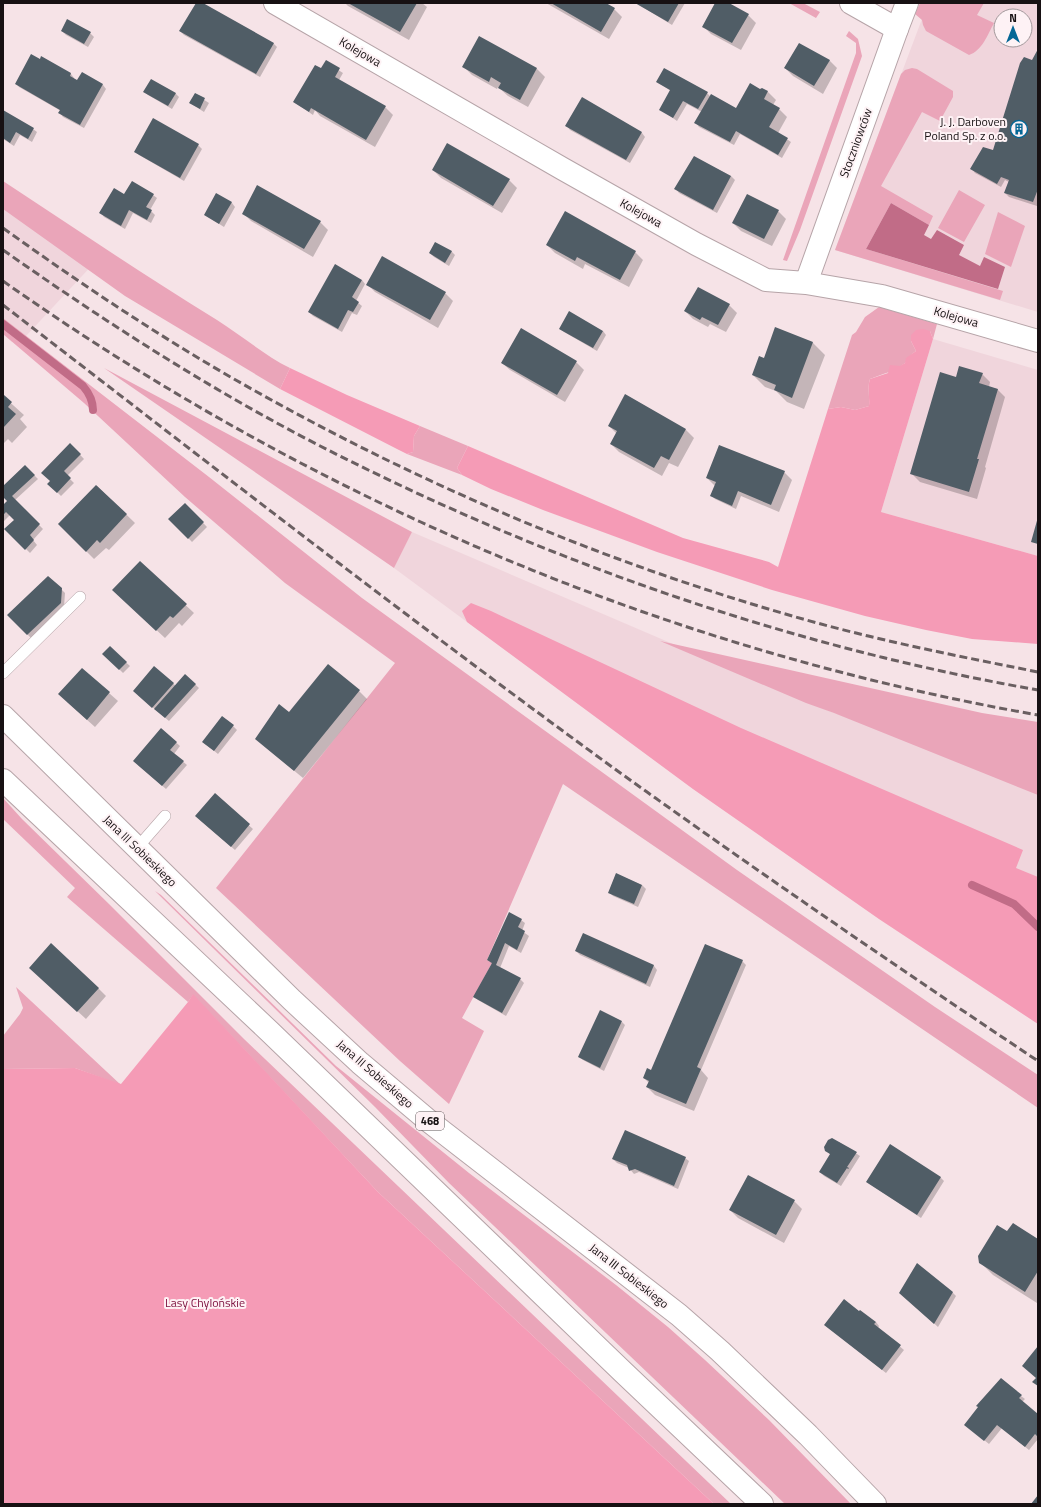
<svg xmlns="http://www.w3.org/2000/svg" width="1041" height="1507" viewBox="0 0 1041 1507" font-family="'Titillium Web',sans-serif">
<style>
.built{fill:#f0d5dc;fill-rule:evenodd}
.green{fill:#eaa5b9}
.forest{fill:#f59bb6}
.water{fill:#c16c87}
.shadow{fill:#0003}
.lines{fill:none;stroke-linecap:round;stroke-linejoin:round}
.stream{stroke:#c16c87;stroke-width:8}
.building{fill:#505d66}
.service-casing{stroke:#b6a4a8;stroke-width:12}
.minor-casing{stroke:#b6a4a8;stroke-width:24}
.tertiary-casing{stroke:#b6a4a8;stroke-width:24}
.primary-casing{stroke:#b6a4a8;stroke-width:24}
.service{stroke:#fff;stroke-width:11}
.minor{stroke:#fff;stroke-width:22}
.tertiary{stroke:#fff;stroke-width:22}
.primary{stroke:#fff;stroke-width:22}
.rail{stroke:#6a5f61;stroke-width:3;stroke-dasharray:8 4;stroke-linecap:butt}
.labels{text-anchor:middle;stroke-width:4;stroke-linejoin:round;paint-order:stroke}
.shield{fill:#fef2f5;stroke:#5c5457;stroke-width:1}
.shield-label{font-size:11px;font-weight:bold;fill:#171113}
.street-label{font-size:12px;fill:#171113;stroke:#fef2f5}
.poi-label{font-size:12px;fill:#171113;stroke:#fef2f5;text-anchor:end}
.park-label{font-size:12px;fill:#801844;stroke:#fef2f5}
</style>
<rect width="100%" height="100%" fill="#f6e3e7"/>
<path class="built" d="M928,3h110v309l-203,-62zM1001,16h24v24h-24z
M3,199l93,62 -70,75 -14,6 -9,-8z
M933,339l105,31v186l-157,-44z
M412,532l422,181 204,44v267l-159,-105 -186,-130 -299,-221z"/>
<path class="green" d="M789,3h14l17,9 -4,6z
M920,3h64l-7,12 17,8c-6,11 -12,28 -25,32l-43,-24 -3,-6 -1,-5 -7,-6z
M849,31l9,8 4,17 -62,174 -13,31 -4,-1 73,-207v-10l-10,-7z
M912,68l5,1 36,22v6l-13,24 -18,-9 -41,74 52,30 -4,9 -38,-22 -25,46 137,42 -3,9 -165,-50 66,-176 4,-4z
M3,181c71,47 141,94 214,139 24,15 47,35 73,48l-10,21 -155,-93 -122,-87z
M959,190l26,15 -21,37 -26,-14z
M998,212l27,14 -14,41 -26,-13z
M879,307l58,17 -4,15 -3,-8 -19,10 5,10c-5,3 -7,8 -11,12 -9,8 -23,11 -35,16 -3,9 0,18 -1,27l-14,4 -14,-3 -13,2 24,-74 4,-3 9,-15z
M3,318l206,159 153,121 375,272 198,137 103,68v33l-475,-324 -76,176 5,3 -30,55 22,13 -35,73 -49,-43 -184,-173 179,-225 -110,-80 -100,-86 -101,-94 -81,-69z
M104,368l308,164 -18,36z
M420,426l48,20 -11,22 5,7 -55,-21 6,-2 1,-16z
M660,641l322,72 56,9v73l-204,-82 -28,-10z
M3,798l19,21 87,85 135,135 487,465h-17l-336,-312 -185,-197 -5,7 -121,-105 8,-9 -72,-69z
M155,891l6,4 175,171 133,107 147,112 52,42 37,33 64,60 82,84h-66l-336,-321 -74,-76z
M16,987l105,98 -46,-17 -72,1v-33l17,-22 3,-6z"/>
<path class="forest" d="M923,329l7,2 3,8 -52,173 157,44v88l-66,-5 -46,-9 -61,-14 -93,-26 -115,-38 -114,-42 -52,-21 -29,-14 -5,-7 11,-22 215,92 86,24 9,5 50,-158 13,-2 14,3 14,-4c1,-9 -2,-18 1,-27l18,-6 2,-8 10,1 5,-3 1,-5 10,-7 -5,-10v-6l5,-5z
M290,368l57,27 73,31 -6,10 -1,16 -6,2 -10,-5 -117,-60z
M471,603l20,8 250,117 282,122 -7,18 22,9v147l-159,-105 -186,-130 -226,-167 -5,-11z
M193,994l185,198 336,312h-711v-435l72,-1 46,16 67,-82z"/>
<path class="water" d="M891,203l38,22 -5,10 7,4 6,-9 27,15 -5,10 21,11 4,-9 21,10 -7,22 -132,-40z"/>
<path class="shadow" d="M197,3h3l73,40 4,4 -17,30 -76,-42 -4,-4z
M345,3h77l5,4 -18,33 -61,-34z
M546,3h58l10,6 8,8 -13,22z
M636,3h49l-13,22z
M716,3h11l21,12 8,8 -15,27 -30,-16 -8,-8z
M62,31l28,2 4,4 -6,10 -22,-12z
M480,38l57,31 8,8 -17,30 -20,-11 -10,-9 -1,2 -25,-14 -8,-8z
M1038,51v152l-1,3 -28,-9 -4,-4 4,-11 -4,-2 -4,7 -26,-14 -3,-4 22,-18 38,-90z
M42,57l29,17 3,4v1l3,2 5,-8 21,12 3,4 -22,39 -21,-11 -3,-4 1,-2 -42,-24 -3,-4z
M829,60l8,8 -14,26 -30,-18 -8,-8z
M326,62l17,11 -4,7 46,27 8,8 -18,32 -55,-31 -5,-6 -2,5 -19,-13 28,-32z
M657,82l50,11 3,3 31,16 21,-23 6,3 8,8 -3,5 6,4 8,8 -9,16 13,9 -9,16 -42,-24 -6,11 -35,-18 -3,-4 6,-11 -15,-8 -10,17 -17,-12 11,-18z
M145,92l30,1 4,4 -7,12 -24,-14z
M195,94l14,9 -5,9 -14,-9z
M582,99l60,34 3,4 -15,26 -60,-33 -3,-4z
M3,111l30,18 4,3 -5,10 -12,-7 -6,11 -11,-7z
M198,145l4,4 -18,32 -45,-26 -4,-4z
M694,157l37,19 4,4 -18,33 -38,-20 -3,-4z
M433,170l76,10 8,8 -15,25 -61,-35z
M124,195h29l4,3 -7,12 5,5 -4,8 -18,-10 -8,16 -21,-12 -3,-4z
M216,195l16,8 3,4 -11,20 -19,-12z
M778,211l8,8 -14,27 -31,-15 -8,-8z
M243,213l77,9 8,8 -15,27 -62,-36z
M547,245l88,7 8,8 -14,27 -44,-23 -2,5 -28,-16z
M451,251l4,4 -6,11 -15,-9 -4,-4z
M362,280l3,4 -9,17 6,5 -5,9 -5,-2 -10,19 -29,-16 -4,-4z
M367,284l78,9 8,8 -15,27 -63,-36z
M729,305l8,8 -11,19 -16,-8 -2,3 -15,-8 -8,-8z
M776,328l37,15 12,12 -21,54 -17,-7 -11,-11 -11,-4 -12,-12 11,-16z
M560,329l43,2 3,4 -9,16 -33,-19z
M576,362l8,8 -19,32 -55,-32 -8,-7z
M982,374l8,8 -1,5 8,2 8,8 -20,70 1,1 -9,31 -57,-17 -8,-8 45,-96z
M626,395l60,35 8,8 -16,29 -9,-4 -7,13 -43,-24 -8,-8 6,-10 -8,-8z
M3,396l21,19 -4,4 7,8 -15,16 -4,-4 -5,5z
M70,444l14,15 -17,17 7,7 -13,13 -12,-12z
M25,466l13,13 -23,21 28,29 -10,11 4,5 -7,8 -24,-24 9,-9 -5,-5 -7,7v-15l6,-6 -6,-6v-8z
M784,472l8,8 -13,32 -38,-16 -5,13 -21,-10 -4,-4 4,-9 -8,-8z
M97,486l38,37 -26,27 -3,-2 -12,11 -35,-35z
M185,504l22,23 -15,15 -22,-23z
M140,562l54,51 -12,13 -3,-3 -14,15 -43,-40z
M61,589l4,4 -1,14 -33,31 -23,-23z
M110,648l20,18 -7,7 -19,-19z
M154,667l22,19 9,-11 14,13 -30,33 -31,-26z
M82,669l36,32 -23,26 -28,-25z
M359,691l8,8 -64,79 -39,-32 25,-33z
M233,726l4,4 -19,24 -15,-12z
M161,729l19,17 -6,8 13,11 -21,24 -28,-24z
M215,795l38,34 -18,21 -35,-30z
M616,874l26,11 4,4 -8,18 -25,-11 -4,-4z
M521,920l4,3 -3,8 7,5 -8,17 -12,-7 -9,22 20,11 4,4 -18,33 -28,-16 -4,-4 18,-32 -4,-4z
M576,951l78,15 3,4 -7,17 -70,-32z
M742,961l4,4 -45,105 7,8 -14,33 -39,-16 -8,-8 2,-4 -5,-5 7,-7z
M38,975l60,13 8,8 -20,23z
M622,1022l3,3 -21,46 -21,-11 -4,-3z
M839,1142l21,14 -19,30 -17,-10 -4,-4 11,-17 -5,-5z
M685,1158l4,3 -11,28 -39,-17 -5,2 -5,-6 -12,-5 -4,-4z
M940,1177l4,4 -23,37 -54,-36z
M794,1201l8,8 -18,34 -46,-25 -8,-8z
M1008,1233l30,7 -1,63 -44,-28 -13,-13z
M952,1292l4,4 -18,31 -34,-31z
M876,1322l3,4 -1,2 26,22 -18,23 -57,-45z
M1021,1396l4,3 -3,3 16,13v24l-9,11 -27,-22 -13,16 -20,-16z"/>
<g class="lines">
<path class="stream" d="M3,324l80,62c6,7 10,15 10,24
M972,885l42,19 24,23"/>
</g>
<path class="building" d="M196,3h7l71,40 -18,31 -77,-43z
M348,3h69l-17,29z
M551,3h55l9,5 -14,24z
M635,3h44l-11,19z
M715,3h14l20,11 -17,29 -30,-16z
M67,19l24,13 -7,12 -23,-13z
M479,36l58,32 -17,32 -22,-12 3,-5 -10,-6 -2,5 -27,-15z
M799,43l31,17 -16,26 -30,-18z
M1038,49v140l-5,13 -29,-9 5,-13 -8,-3 -4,7 -27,-15 13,-22 10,3 27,-87 4,-6 8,3z
M31,54l9,5 1,-3 30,17 -1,3 7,4 5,-8 21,12 -23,41 -22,-12 2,-3 -45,-26z
M326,60l14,8 -5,9 51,29 -20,34 -55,-32 -2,4 -16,-10 22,-37 6,3z
M664,68l44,24 -10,17 -15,-8 -10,17 -14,-8 11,-20 -14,-8z
M151,79l25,14 -8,13 -25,-14z
M750,83l10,6 2,-1 6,3 -4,8 16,9 -11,19 19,11 -10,17 -42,-24 -6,11 -36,-19 17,-29 25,14z
M195,93l10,5 -5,11 -11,-6z
M582,97l60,35 -16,28 -61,-34z
M3,110l31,18 -6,11 -12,-7 -6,11 -7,-5z
M153,118l46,26 -19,34 -46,-26z
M447,143l63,36 -17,27 -61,-36z
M694,156l37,20 -18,34 -39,-21z
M132,181l22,13 -8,13 6,3 -5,10 -18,-10 -8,16 -22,-13 15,-25 10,6z
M257,185l64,36 -17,28 -62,-35z
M216,193l16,9 -13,22 -15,-9z
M747,194l32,16 -15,29 -32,-16z
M565,211l71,40 -16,29 -43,-23 -2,4 -29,-16z
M435,242l17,9 -7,12 -16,-10z
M382,256l64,36 -16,28 -64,-35z
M335,264l27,16 -10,17 7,5 -6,10 -5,-2 -10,19 -30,-17z
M698,287l32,17 -12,21 -16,-8 -2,3 -16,-9z
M569,311l34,20 -10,17 -34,-19z
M775,327l38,15 -21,56 -18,-8 2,-5 -24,-10 7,-19 5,2z
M521,328l56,33 -20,34 -56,-32z
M959,366l24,7 -4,10 19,6 -21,70h2l-10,33 -59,-18 30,-102 16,5z
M625,394l61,35 -17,31 -8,-4 -7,12 -44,-24 7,-13 -9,-5z
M4,395l8,7 -4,5 8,7 -13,14v-32z
M70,443l11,11 -17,17 7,7 -14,15 -10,-9 3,-3 -9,-8z
M719,445l66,26 -14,34 -33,-14 -6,15 -22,-10 6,-14 -10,-4z
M25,465l10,10 -23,21 28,28 -10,11 4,5 -9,10 -21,-21 10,-9 -8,-8 -3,3v-10l4,-4 -4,-4v-11z
M96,485l31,29 -27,29 -3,-3 -11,12 -28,-28z
M185,503l19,19 -16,17 -20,-20z
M1038,517v27l-7,-2z
M140,561l47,43 -14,14 -3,-2 -14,15 -44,-41z
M48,576l14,12 -1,15 -34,32 -20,-20z
M110,646l17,16 -8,8 -17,-16z
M328,664l32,26 -66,81 -39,-32 24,-35 10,8z
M154,666l20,17 -22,25 -19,-17z
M82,668l28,24 -23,28 -29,-26z
M185,674l11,10 -31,34 -11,-9z
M222,716l12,9 -20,26 -12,-9z
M161,728l16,14 -7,8 14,11 -22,25 -29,-25z
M215,793l35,31 -19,23 -36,-31z
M616,873l26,12 -8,19 -26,-11z
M509,912l13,7 -4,8 7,4 -8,19 -12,-7 -9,22 25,13 -19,35 -29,-16 19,-34 -5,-3z
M583,933l71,32 -8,19 -71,-33z
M51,943l48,45 -22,24 -48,-44z
M705,944l38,16 -46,107 4,2 -15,35 -40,-17 3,-6 -6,-3 4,-10 4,2z
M600,1010l22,11 -22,47 -22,-11z
M625,1130l61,27 -12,29 -39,-17 -6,2 -2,-6 -15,-6z
M832,1138l25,14 -10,15 2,1 -1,1 -1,-1 -10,15 -18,-11 11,-18 -5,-3 -1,-4 4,-7z
M890,1144l51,33 -24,38 -51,-33z
M748,1175l47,25 -19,35 -47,-25z
M1013,1223l25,16v32l-13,21 -46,-29 -1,-7 19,-31 10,6z
M917,1263l36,29 -19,32 -35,-31z
M844,1299l15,12 1,-1 16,12 -2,2 27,21 -19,25 -58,-45z
M1038,1346v40l-6,-4 4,-4 -14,-12z
M1001,1378l21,17 -3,3 19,16v23l-3,-3 -10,13 -28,-22 -13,16 -20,-16 14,-18 -2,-1z
M1038,1495v9h-7z"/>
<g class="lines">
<g class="service-casing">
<path id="service" d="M3,673l77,-76
M137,848l28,-32"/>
</g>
<g class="minor-casing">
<path id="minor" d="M275,3l288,166 133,75 70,36 40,3 76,13 156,45
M806,283l91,-254"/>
</g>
<g class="tertiary-casing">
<path id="tertiary" d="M851,3l46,26 10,-26"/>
</g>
<g class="primary-casing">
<path id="primary" d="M3,716l289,284 68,63 70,59 249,193 41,36 88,84 67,69
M3,780l266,251 354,341 139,132"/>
</g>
<use href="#service" class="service"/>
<use href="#minor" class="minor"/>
<use href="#tertiary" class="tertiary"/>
<use href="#primary" class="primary"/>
<path class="rail" d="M3,228c82,59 166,115 254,164 166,93 343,168 525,221 84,25 170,42 256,59
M3,250c104,73 211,142 325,200 223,113 463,197 710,240
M3,281c309,218 662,369 1035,434
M3,305c204,157 408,316 616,467 138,99 278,195 419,289"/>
</g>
<defs>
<g id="building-ring" transform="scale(0.9)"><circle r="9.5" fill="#fef2f5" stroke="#046796" stroke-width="1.5"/><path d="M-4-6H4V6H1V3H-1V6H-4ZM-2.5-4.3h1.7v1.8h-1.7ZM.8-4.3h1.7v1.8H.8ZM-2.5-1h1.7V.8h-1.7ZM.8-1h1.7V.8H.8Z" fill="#046796"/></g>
</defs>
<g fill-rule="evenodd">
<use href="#building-ring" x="1019" y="129"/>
</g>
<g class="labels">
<rect class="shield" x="416" y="1112" width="28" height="18" rx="3"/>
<g class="shield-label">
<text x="430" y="1125">468</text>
</g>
<g class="street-label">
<text transform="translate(360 52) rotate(30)" y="4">Kolejowa</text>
<text transform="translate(856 143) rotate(-70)" y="4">Stoczniowców</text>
<text transform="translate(641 213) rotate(29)" y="4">Kolejowa</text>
<text transform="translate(956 317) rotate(16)" y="4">Kolejowa</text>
<text transform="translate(140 851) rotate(44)" y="4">Jana III Sobieskiego</text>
<text transform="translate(375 1074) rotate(41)" y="4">Jana III Sobieskiego</text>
<text transform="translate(629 1276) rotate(38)" y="4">Jana III Sobieskiego</text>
</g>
<g class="poi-label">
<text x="1006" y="126">J. J. Darboven<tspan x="1006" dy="14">Poland Sp. z o.o.</tspan></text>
</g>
<g class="park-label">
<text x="205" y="1307">Lasy Chylońskie</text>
</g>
</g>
<rect width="1041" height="1507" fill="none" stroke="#171113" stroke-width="8"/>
<g transform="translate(1013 28)"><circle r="19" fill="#fef2f5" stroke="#a2989b"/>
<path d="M0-3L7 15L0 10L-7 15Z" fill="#046796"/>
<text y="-6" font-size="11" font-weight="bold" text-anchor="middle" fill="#171113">N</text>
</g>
</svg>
